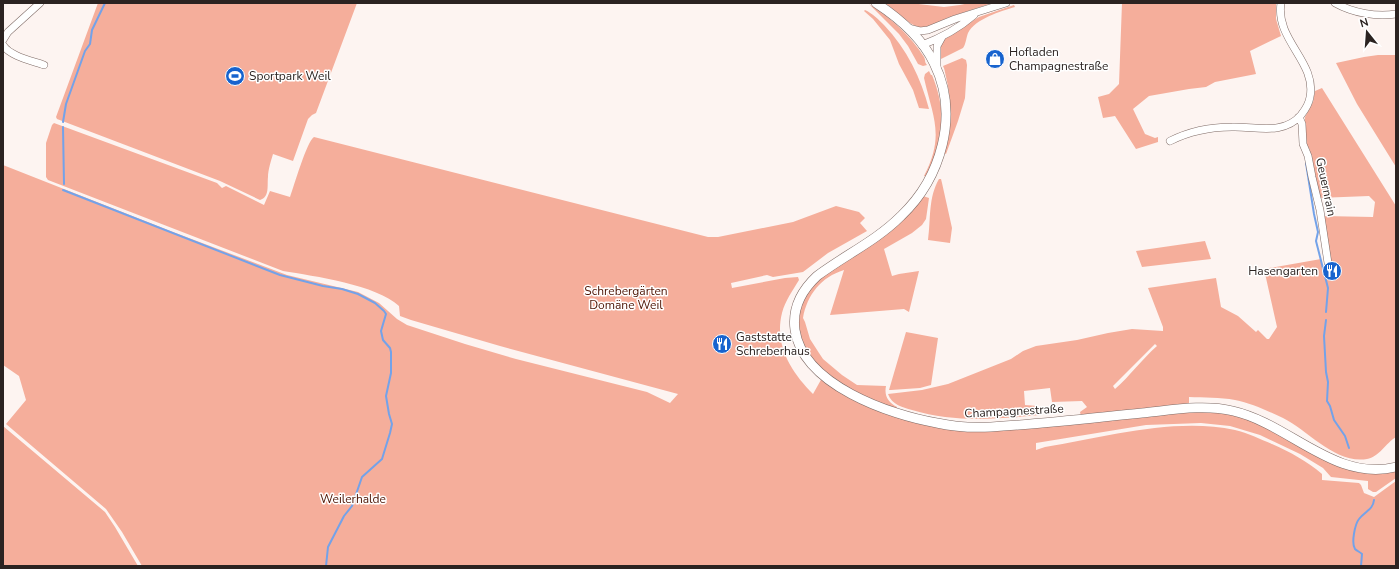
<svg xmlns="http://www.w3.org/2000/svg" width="1399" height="569" viewBox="0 0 1399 569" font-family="'Nunito Sans',sans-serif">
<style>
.green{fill:#f5ae9b;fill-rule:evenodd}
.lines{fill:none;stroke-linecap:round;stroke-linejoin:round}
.stream{stroke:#73a2e9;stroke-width:2}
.minor-casing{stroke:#7f6b66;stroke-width:8}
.major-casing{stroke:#7f6b66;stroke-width:10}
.minor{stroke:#fff;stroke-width:7}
.major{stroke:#fff;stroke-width:9}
.labels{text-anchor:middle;stroke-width:3;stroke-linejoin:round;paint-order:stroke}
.poi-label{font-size:12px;fill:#2b2321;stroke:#fff;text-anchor:start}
.street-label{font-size:12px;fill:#2b2321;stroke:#fff}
.park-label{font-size:12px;fill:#4d1505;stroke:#fff}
</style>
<rect width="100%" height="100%" fill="#fdf4f1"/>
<path class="green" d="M98,3h259l-41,110 -4,2 -4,4 -15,42 -20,-7c-2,7 -5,16 -5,23 -1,8 2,20 -8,23l-40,-19 -163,-62 -1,-2z
M885,3h25l34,4 16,-2 9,-2h23l-45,15 -17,9 -11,1 -9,-5z
M1122,3h154v16l5,17 -31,15 6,23 -41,8 -9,5 -17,2 -40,7 -16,13 12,25 10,4 3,-1v5l-22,7 -21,-33 -12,2 -5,-21 11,-3 10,-10z
M869,4c21,13 42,32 55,53 2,4 0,4 3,8l-4,1 -5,-2 -10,-18 -9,-12z
M1014,5l1,2c-14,4 -40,12 -47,26 -2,5 -2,11 -5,15l-22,11 -2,-8 5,-12 35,-22z
M865,10c7,3 14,10 19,15 23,24 37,53 45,84l-10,-1 -6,-18 -14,-26 -9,-24 -17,-21 -9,-8z
M1378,55h18v112l-39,-63 -21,-41 28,-6z
M962,58l4,2 1,5 -2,33 -7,23 -12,33 -3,-1c7,-26 10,-49 3,-76 -1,-4 -1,-7 -3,-11z
M929,71l2,4h1c9,21 13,47 7,70 -3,11 -8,22 -12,32l-3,-1c21,-41 9,-58 0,-98l1,-4z
M1322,88l74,118v231c-10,6 -17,20 -29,22 -32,5 -58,-28 -84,-41 -15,-7 -32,-15 -48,-18 -15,-3 -31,-2 -46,-3v9l-108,10 -1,-4 7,-5 -5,-6 -30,1 -2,-14 -26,3 1,14 13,1 2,9c-43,4 -85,8 -128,-5 -10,-3 -20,-5 -24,-16l34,-4 26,-6 63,-25 12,-8 13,-5 41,-6 31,-7 24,-4 31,2v-4l-15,-39 68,-10 5,29 17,9 18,16 2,-2 9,9h2l8,-12 -13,-58 57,-10 2,8 7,-1 -1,-18 -6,-32 50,1 2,-15 -6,-6 -51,2 -8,-41v-7l-4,-6 -2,-19 1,-8 8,-15 2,-11zM1155,344l2,2c-15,13 -27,30 -42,43l-2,-3z
M54,123l163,60 5,5 4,-2 38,19 6,-14 20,6c4,-11 17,-56 24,-60l394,100h10l75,-15 43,-16 23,6 6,6 -5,5 7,8 -39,22 -25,19 -30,5 -6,-2 -36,8 1,5 53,-10 13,-1 1,3c-6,10 -14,21 -17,33 -8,32 9,59 31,81l9,-16 8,6 113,43 252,-15c19,0 39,1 57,8 45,18 92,65 144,51v7l-20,14h-3l-5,-3v-8l-37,-4 -8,-9 -23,-14 -40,-19 -30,-9 -29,-3 -55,2 -110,18v7l9,-3c60,-10 130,-30 190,-17 13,3 25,9 37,14 18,8 35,17 50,30v6l37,3 2,2 3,8 10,4 22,-16v85h-1254l-20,-34 -16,-23 -100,-85 20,-24 -7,-24 -16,-11v-200l170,67 114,43 71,17 21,11 18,16 10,6 58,19 51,15 131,33 23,11 8,-9 -178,-48 -89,-26 -11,-4 -1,-10c-22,-21 -85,-30 -116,-35l-235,-91 -2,-3v-34l6,-18z
M939,179h2l1,4 10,45 -2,15 -22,-3c3,-21 0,-42 11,-61z
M923,196l6,2 -3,21 -4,6 -10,8 -28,16 8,27 7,-2 20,-3 -10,41 -5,-3 -74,6 14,-45c-23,7 -37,25 -41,48l2,4 5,17 9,14 4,6 19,16 15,10 29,1c-2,10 2,16 11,21l-1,3c-33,-12 -77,-33 -93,-66 -2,-4 -3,-10 -4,-15 0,-2 -1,-6 -1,-9 0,-13 8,-24 15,-36z
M1205,241l6,18 -69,8 -6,-16z
M906,332l32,6 -7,47 -11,3 -29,2h-2z
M3,426l102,86 10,15 23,39h-135z"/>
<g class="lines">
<path class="stream" d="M63,122l3,-18 19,-53 5,-7 2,-14 13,-27
M63,127l1,57
M1306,163l8,51 4,18 -2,9 12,47 -2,24
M63,190l217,85 43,11 19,3 16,5 17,9 9,8 2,3 -5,17 2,9 7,8 1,4v21l-5,23 3,18 3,10 -2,9 -8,26 -20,18 -10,29 -8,10 -16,31 -2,19
M1326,320l-2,16 2,36 2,10 -1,19 3,5 4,14 11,16 4,12
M1361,566l1,-12c-2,-2 -5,-3 -7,-5 -4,-6 0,-25 4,-30 6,-8 14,-9 15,-19"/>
<g class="minor-casing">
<path id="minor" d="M1335,3c18,10 41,14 61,11
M908,28l12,3 8,-1 27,-11 51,-16
M3,40l5,-8 32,-29
M3,45c6,11 30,16 41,20
M922,45c19,-7 37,-17 52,-30
M937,67v-21l5,-9
M1299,117l3,7 1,20 5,12 4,21 8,33 8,53
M1170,141c18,-9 41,-14 62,-14 23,-1 51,9 69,-12 4,-5 8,-11 9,-18 7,-35 -35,-57 -29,-94"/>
</g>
<g class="major-casing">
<path id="major" d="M876,3c23,15 46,35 58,60 26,52 7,115 -33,153 -25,25 -56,39 -84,60 -15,14 -25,32 -22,54 8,55 95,85 142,93 18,4 36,5 54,4 51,-3 101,-9 151,-14 30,-3 62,-9 91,-2 57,13 101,71 163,56"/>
</g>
<use href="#minor" class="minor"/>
<use href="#major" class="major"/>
</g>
<defs>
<g id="shop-disc" transform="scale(1)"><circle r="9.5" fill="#1763ce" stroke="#fff"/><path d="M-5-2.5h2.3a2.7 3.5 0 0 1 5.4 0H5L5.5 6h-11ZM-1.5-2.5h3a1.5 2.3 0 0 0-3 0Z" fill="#fff"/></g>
<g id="stadium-disc" transform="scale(1)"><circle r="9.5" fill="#1763ce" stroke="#fff"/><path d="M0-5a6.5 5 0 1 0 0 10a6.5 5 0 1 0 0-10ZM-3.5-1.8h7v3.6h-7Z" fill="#fff"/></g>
<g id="restaurant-disc" transform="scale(1)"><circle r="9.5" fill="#1763ce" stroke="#fff"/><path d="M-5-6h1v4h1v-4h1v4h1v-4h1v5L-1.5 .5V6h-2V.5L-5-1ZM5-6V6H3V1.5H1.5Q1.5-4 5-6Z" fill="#fff"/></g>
</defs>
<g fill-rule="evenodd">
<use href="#shop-disc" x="995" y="59"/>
<use href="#stadium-disc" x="235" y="76"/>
<use href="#restaurant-disc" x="1332" y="271"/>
<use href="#restaurant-disc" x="722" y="344"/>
</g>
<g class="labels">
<g class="poi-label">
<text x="1009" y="56">Hofladen<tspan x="1009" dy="14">Champagnestraße</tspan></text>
<text x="249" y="80">Sportpark Weil</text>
<text x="1318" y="275" text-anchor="end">Hasengarten</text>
<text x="736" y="341">Gaststatte<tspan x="736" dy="14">Schreberhaus</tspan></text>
</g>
<g class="street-label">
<text transform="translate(1326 187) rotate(78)" y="4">Geuernrain</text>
<text transform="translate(1014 411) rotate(-3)" y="4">Champagnestraße</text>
</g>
<g class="park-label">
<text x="626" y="295">Schrebergärten<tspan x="626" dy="14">Domäne Weil</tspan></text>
<text x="353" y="503">Weilerhalde</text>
</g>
</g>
<rect width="1399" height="569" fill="none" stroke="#2b2321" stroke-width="8"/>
<g transform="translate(1367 32) rotate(343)" stroke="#ffffff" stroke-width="3" paint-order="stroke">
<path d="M0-3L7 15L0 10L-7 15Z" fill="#2b2321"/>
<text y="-6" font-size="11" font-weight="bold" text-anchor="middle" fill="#2b2321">N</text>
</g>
</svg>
